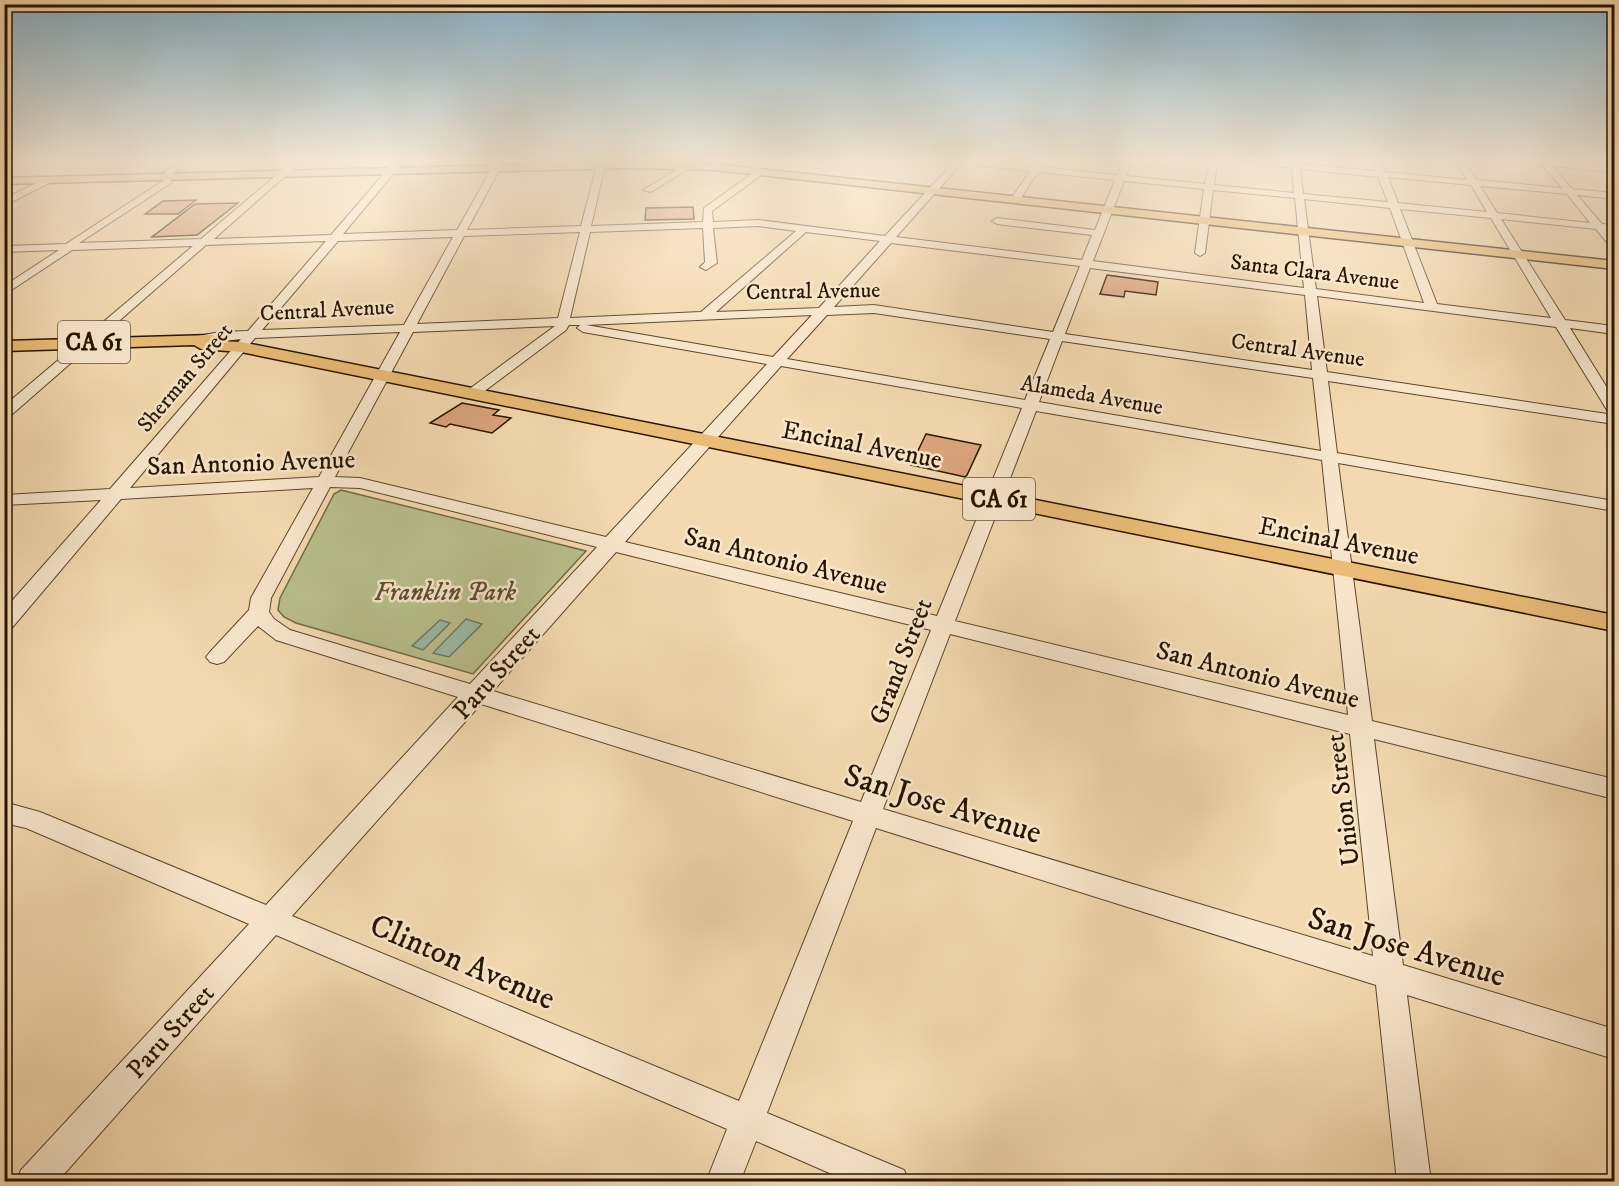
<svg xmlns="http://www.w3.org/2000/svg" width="1619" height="1186" viewBox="0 0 1619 1186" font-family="'IM FELL DW Pica',serif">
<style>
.green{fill:#b9c08d;stroke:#706a46;stroke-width:1.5}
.water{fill:#9cbaa9;stroke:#6e7865;stroke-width:1.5}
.building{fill:#dba47e;stroke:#281400;stroke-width:1.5}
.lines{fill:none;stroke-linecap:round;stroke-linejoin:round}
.minor-casing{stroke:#5b452c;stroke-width:2}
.major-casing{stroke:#281400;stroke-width:3}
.minor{fill:#f8e6cc;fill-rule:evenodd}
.major{fill:#eabc78;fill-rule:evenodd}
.labels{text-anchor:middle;stroke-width:5;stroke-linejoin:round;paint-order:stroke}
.far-street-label{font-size:22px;fill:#281400;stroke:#f8e6cc}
.shield{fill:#f8e6cc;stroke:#66533d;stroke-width:1.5}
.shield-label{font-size:24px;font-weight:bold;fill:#281400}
.street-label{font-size:26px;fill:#281400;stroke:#f8e6cc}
.park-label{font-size:26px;font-style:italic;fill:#5b5031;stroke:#f8e6cc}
.near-street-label{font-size:32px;fill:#281400;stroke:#f8e6cc}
</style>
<rect width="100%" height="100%" fill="#f4d9b0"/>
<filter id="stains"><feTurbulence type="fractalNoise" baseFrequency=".00333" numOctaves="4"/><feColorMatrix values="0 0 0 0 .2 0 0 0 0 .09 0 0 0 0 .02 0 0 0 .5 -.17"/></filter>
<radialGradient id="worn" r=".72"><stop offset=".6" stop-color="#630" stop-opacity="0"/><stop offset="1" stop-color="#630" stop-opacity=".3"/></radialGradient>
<path class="green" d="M341,490l4,1 241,60 -113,123 -177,-51 -12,-6 -6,-7 2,-12 54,-104z"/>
<path class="water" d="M466,619l16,5 -33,33 -16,-4z
M440,620l10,3 -27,27 -11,-4z"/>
<path class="building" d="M196,200l-18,14h-33l18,-13z
M238,203l-41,32 -45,2 43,-33z
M693,207l1,12 -49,1 1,-12z
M1107,275l51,7 -2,13 -31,-4 -1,6 -24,-3z
M462,403l37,7 -6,5 18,3 -19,15 -42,-9 -4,3 -16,-4z
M926,434l55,11 -14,30 -2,2 -54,-12z"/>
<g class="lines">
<g class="minor-casing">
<path id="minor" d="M15,161h11l-22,11v-6z
M181,161h10l-19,13 -1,9 -92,60 122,-4 92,-78h9l-88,78 117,-4 64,-74h9l-61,73 114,-4 39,-69h8l-37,69 114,-4 17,-65h8l-15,65 112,-4 1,-14 49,-35v-8l6,-4h10l-9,7v8l-48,35 1,11 46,-2 126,16 68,-73 -2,-2h32l50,5 4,-5h8l-4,6 76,8 6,-14h8l-5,15 79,8 4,-23h8l-3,24 80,8 -2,-25 -57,-7 56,2v-2h8l1,3 76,7 -2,-7 4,-3 3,1 4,10 82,8 -11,-19h8l13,19 85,8 -20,-23 -22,-4h36l58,6v5l-62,-6 20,23 42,4v6l-37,-4 25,29 12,1v6l-6,-1 6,8v9l-4,-1 -14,-17 -95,-10 64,101 49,6v8l-44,-6 44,71v15l-7,-4 -51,-83 -239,-31 10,76 287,43v9l-286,-43 9,72 277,48v10l-276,-48 34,258 242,58v20l-240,-60 29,226 211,64v30l-207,-64 24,187h-34l-21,-197 -500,-157 -109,285 137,57 5,12h-59l-94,-41 -16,41h-34l21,-53 -451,-194 -219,247h-41l5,-12 228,-246 -223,-96 -22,-5v-21l36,10 226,93 192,-208 -182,-57 -18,-14 -34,36 -7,2 -7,-2 -4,-5 4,-5 39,-42 2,-12 62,-110 -192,11 -110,130 -7,2v-21l97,-110 -97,5v-10l106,-6 131,-150 -43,5 -7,-4 2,-3 27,-5 28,-1 78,-90 -120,4 -197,172 -5,1v-12l189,-160 -121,4 -68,45v-9l55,-36 -55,2v-6l62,-2 98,-64 1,-9zM961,164l69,7 -19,28 5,3 3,-1 19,-29 77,8 -20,50 -98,-12 -5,3 5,3 95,11 -10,25 -186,-23zM1300,169l78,8 10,25 -85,-8zM1388,177l83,8 16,27 -89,-9zM1124,181l80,8 -9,64 5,3 5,-3 8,-63 82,8 9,90 -211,-27zM1480,186l87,8 23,29 -93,-10zM1304,199l86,9 34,95 -108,-14zM1400,209l91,9 60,100 -114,-14zM759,226l37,5 -95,81 -131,6 20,-86 113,-4 2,34 -5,5 6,3 11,-7 -4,-35zM580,232l-22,86 -141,6 47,-88zM806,232l74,9 -61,67 -103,4zM453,237l-49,88 -142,5 76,-89zM891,243l189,23 -27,66 -179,-27 -40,2zM1090,268l215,27 7,75 -247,-36zM874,313l176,26 -25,61 -238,-41 40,-44zM812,315l-39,42 -187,-32zM569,325h11l-3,3 6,4 184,32 -161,173 -246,-59 -25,-1 78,-145 142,-6 -87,64 -2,3 7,4 5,-1 88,-66zM400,332l-81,145 -189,11 125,-150zM1062,341l251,37 8,73 -282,-49zM781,366l241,42 -85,208 -312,-74zM1036,411l286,49 26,255 -393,-94zM330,487l30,1 237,59 -127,137 -180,-54 -16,-11 -5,-7 2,-14zM616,552l315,78 -70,172 -368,-111zM950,634l400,100 23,222 -490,-147zM481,704l372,117 -114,280 -447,-185z
M686,164l7,2 -42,26 -8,-2z
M48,177l3,1v4l-47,24v-7z"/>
</g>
<g class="major-casing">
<path id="major" d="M624,162l90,2 900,97v8l-900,-99 -90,-2 -620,16v-6z
M212,335l6,2 2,4 21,1 1373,273v16l-1373,-279 -40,-3 -7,-4 -190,6v-10z"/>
</g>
<use href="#minor" class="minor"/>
<use href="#major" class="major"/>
</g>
<linearGradient id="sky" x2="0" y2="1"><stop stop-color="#89b6cf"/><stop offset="0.49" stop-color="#faeedb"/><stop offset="1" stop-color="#faeedb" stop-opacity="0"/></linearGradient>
<rect width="1619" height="327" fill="url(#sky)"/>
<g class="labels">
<g class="far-street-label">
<text transform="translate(1315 271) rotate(7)" y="8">Santa Clara Avenue</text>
<text transform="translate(813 290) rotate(-1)" y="8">Central Avenue</text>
<text transform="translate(327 309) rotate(-3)" y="8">Central Avenue</text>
<text transform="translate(1298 349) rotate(8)" y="8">Central Avenue</text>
<text transform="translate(184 377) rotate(-50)" y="8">Sherman Street</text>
<text transform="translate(1092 394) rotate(10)" y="8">Alameda Avenue</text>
</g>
<g class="shield">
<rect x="58" y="321" width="72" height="42" rx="4.5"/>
<rect x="963" y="478" width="72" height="42" rx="4.5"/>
</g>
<g class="shield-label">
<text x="94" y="350">CA 61</text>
<text x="999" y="507">CA 61</text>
</g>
<g class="street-label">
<text transform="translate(862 444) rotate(11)" y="9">Encinal Avenue</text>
<text transform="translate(251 462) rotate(-2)" y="9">San Antonio Avenue</text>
<text transform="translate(1339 540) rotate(11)" y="9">Encinal Avenue</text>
<text transform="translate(786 560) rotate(14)" y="9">San Antonio Avenue</text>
<text transform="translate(900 661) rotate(-69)" y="9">Grand Street</text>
<text transform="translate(496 672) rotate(-48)" y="9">Paru Street</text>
<text transform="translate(1258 674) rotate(14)" y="9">San Antonio Avenue</text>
<text transform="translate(1342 800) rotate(-97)" y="9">Union Street</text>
<text transform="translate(170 1031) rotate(-48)" y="9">Paru Street</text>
</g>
<g class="park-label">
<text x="445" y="600">Franklin Park</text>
</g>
<g class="near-street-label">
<text transform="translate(943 803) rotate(17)" y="11">San Jose Avenue</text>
<text transform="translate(1407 946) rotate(17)" y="11">San Jose Avenue</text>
<text transform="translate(463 961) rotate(23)" y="11">Clinton Avenue</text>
</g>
</g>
<rect width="1619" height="1186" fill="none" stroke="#f4d9b0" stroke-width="24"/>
<rect x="6" y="6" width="1607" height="1174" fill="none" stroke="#281400" stroke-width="3"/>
<rect x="12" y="12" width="1595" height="1162" fill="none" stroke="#281400" stroke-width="1.5"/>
<rect width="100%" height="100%" filter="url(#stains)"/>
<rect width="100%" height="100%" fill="url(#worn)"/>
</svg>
